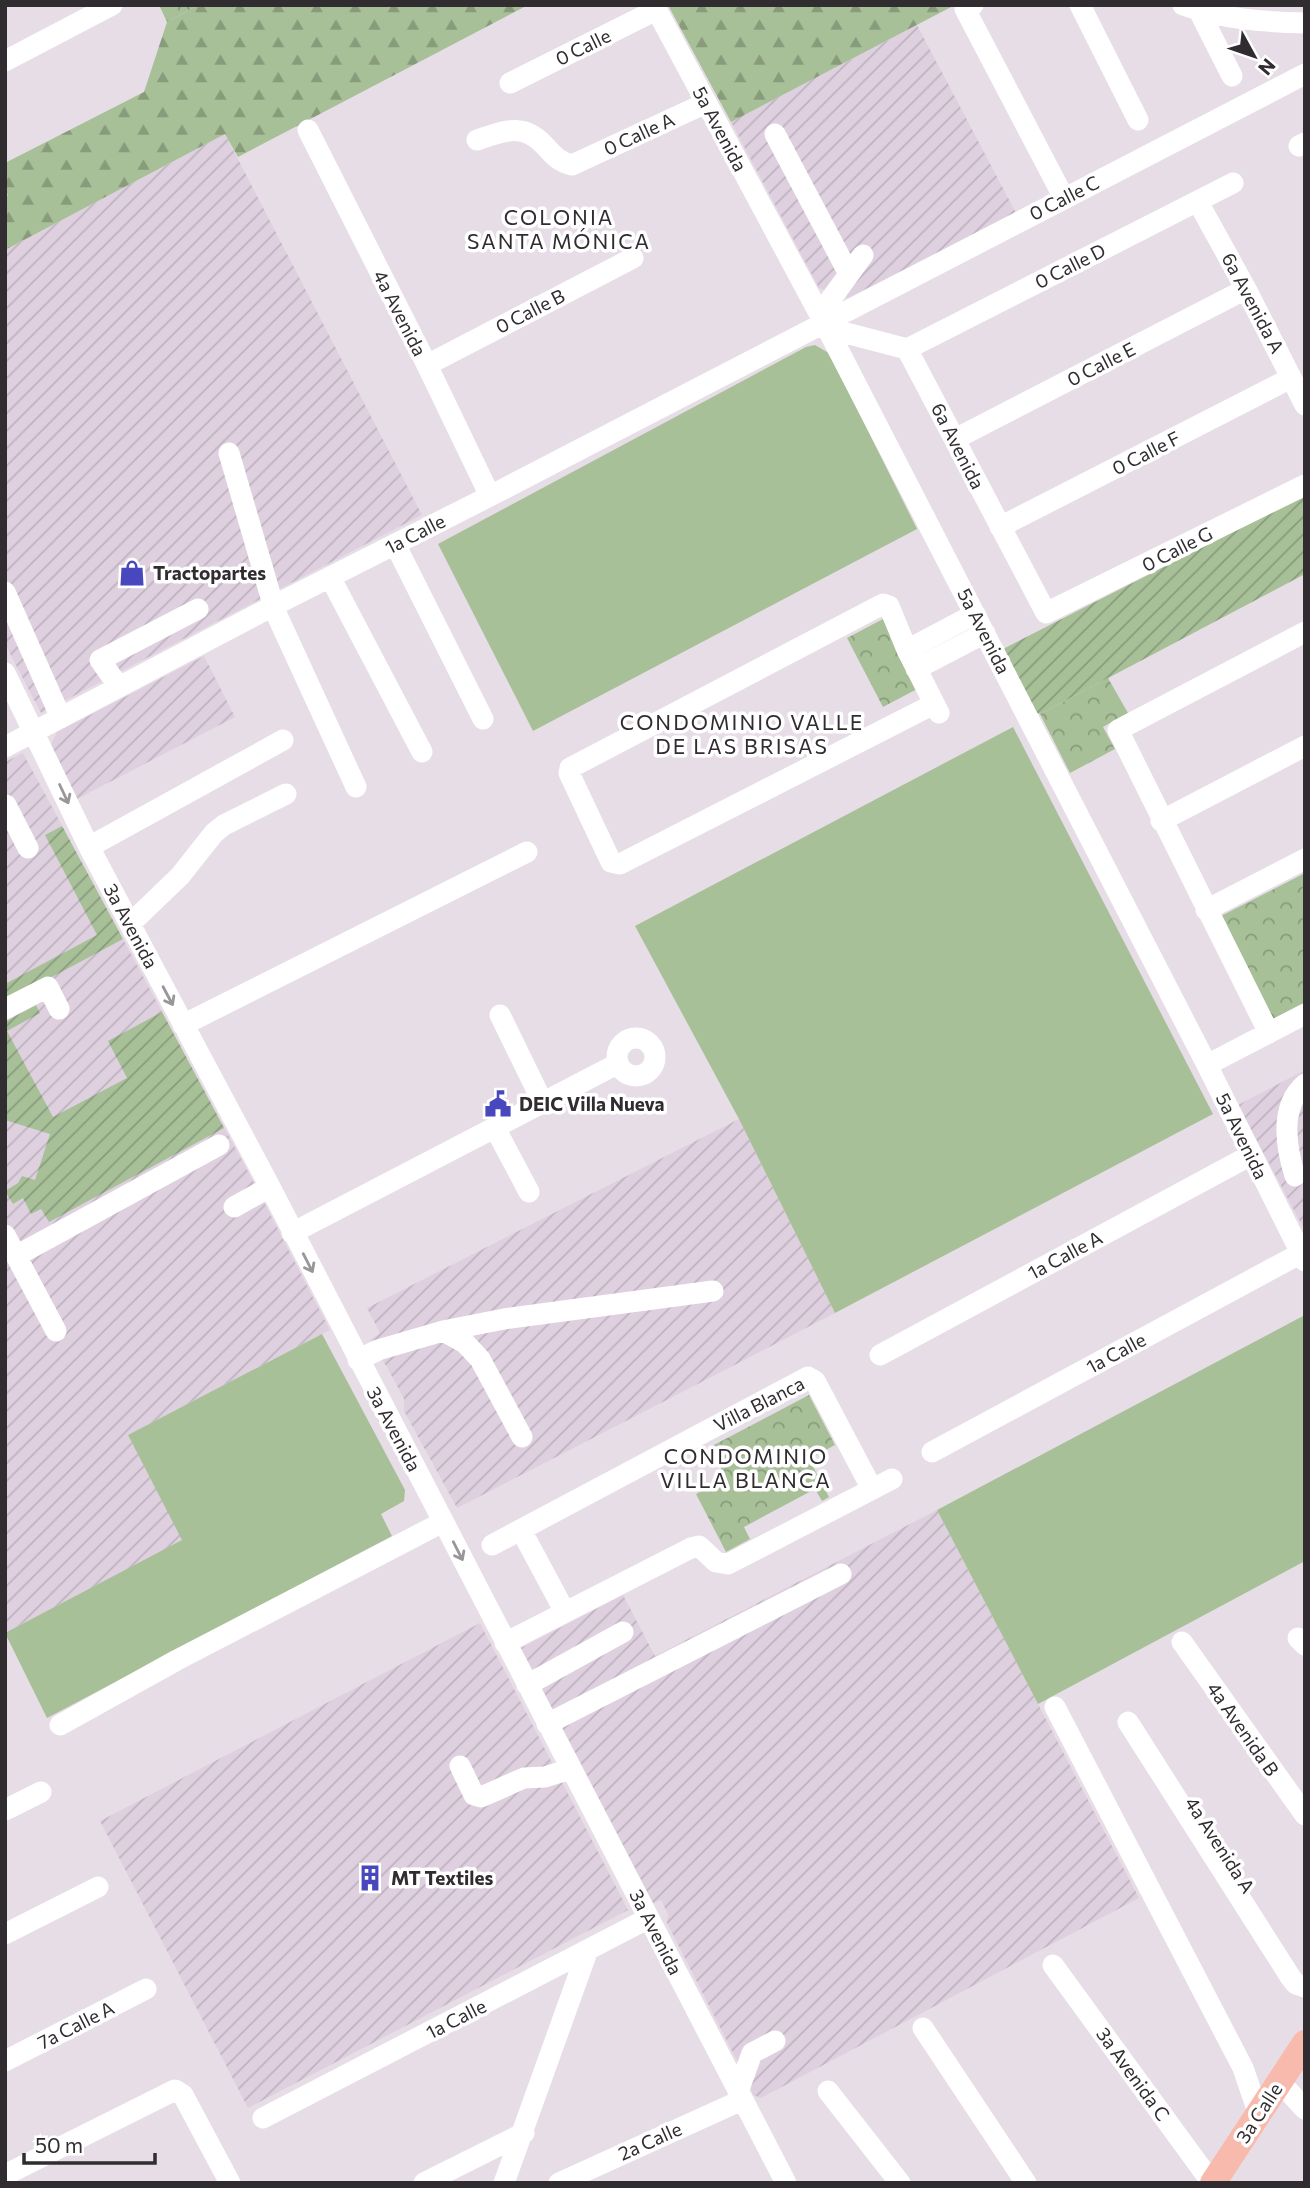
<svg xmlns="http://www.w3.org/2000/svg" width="1310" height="2188" viewBox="0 0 1310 2188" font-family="Commissioner,sans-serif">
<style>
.industrial{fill:url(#industrial-furrows)}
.grass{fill:#a7c098}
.forest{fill:url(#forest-firs)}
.park{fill:url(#park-crowns)}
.garden{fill:url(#garden-furrows)}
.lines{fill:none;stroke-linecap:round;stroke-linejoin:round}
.minor{stroke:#fff;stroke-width:21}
.major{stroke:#f8baad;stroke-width:26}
.oneway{stroke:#989698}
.labels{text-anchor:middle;stroke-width:7;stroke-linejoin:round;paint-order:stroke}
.street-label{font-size:19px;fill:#302c30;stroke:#fff}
.poi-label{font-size:19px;font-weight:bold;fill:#302c30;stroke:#fff;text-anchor:start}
.neighbourhood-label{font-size:21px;letter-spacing:2px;fill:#302c30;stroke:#fff}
</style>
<defs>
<pattern id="industrial-furrows" width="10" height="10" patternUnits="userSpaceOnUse" patternTransform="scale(1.75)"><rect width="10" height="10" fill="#ded0df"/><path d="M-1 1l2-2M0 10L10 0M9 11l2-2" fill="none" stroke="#bfb3c0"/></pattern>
<pattern id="forest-firs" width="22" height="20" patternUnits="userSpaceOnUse" patternTransform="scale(1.75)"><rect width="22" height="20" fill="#a7c098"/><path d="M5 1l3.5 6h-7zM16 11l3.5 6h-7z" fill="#889c7c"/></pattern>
<pattern id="park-crowns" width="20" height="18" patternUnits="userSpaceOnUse" patternTransform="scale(1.75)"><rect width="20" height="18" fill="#a7c098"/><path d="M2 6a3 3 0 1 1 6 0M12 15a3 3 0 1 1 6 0" fill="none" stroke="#889c7c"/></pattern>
<pattern id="garden-furrows" width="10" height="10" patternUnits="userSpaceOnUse" patternTransform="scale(1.75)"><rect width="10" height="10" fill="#a7c098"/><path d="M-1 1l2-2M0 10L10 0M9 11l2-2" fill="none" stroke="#889c7c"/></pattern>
</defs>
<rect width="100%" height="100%" fill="#e7dde7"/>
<path class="industrial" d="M917,25l99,188 -168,85 -29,-10 -88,-166z
M225,134l197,381 -381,198 -36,-69v-394z
M204,656l31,61 -158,82 -27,-52 7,-15z
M23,753l229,426 78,151 -202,105 55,105 -178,93v-871z
M1305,1070v161l-67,-126z
M739,1119l96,194 -378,195 -53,-97v-12l-16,-30 -18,-29 10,-7 -13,-25z
M937,1510l202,388 -378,200 -8,-3 -3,-8 3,-10 -17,-18 -69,-136 1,-9 -7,-14 -8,3 -132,-255 102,-53 32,61z
M480,1623l148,287 -380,198 -148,-287z"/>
<path class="grass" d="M815,345l12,7 5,7 85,170 -384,202 -95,-187 368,-197z
M1013,727l200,387 -378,199 -96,-194 -104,-193z
M1305,1315v246l-267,143 -101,-194z
M322,1334l83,156 -1,11 -23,13 11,22 -345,182 -42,-85 177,-93 -54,-105z"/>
<path class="forest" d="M198,5h330l-290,152 -13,-23 -220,116v-53l3,-2 -3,-5v-27l139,-71 23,-70z
M668,5h287l-224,117z"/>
<path class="park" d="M159,5h39l-31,17z
M883,619l36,69 -36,19 -36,-69z
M1108,678l20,35 -25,14 12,22 -45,24 -30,-59z
M1305,873v130l-32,16 -52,-103z
M809,1395l26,50 -26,14 20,38 -7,4 -7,-12 -71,38 6,12 -24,13 -30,-58 30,-16 -16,-31z"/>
<path class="garden" d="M1305,495v79l-265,140 -5,-2 -32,-63z
M62,826l61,113 -118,63v-18l92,-49 -52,-100z
M36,1005l4,8 -33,18 46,86 74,-39 -19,-37 54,-29 62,116 -175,94 -8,-13 -10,5 -8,-16 -10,6 -8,-13 13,-8 4,-7 13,4 15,-46 -45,-14v-98z"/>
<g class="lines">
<path class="minor" d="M654,5l173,323 380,737 98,196
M973,5l-8,4 99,189
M1080,5l58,115
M1183,5c38,14 81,17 122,18
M1199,11l33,65
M5,61l107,-56
M510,83l146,-73
M308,130l119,235 63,131
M775,134l74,140
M477,140c27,-9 46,-18 68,6 9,10 14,16 27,19l134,-62
M1299,146l6,-3
M1198,202l48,87 59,116
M820,314l43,-59
M827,328l80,21 139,264 259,-128
M907,349l326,-166
M427,365l206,-107
M955,439l291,-150
M229,453l46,158 81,176
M1000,527l291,-149
M395,544l88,175
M330,577l92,175
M5,592l56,126
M907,650l68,-36
M916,669l69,-36
M5,673l84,174 181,340 516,996
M119,687l-19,-27 98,-51
M934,704l-314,160 -9,-2 -42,-89 1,-5 313,-164 6,2 18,44 32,63
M5,747l268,-141 217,-110 815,-422
M6,805l22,43
M1161,821l144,-75
M89,847l194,-107
M1206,910l99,-51
M130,924l50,-48 34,-43 10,-8 62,-31
M5,1009l43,-22 11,22
M500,1015l43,88
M183,1025l344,-173
M1269,1033l-151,-303 187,-98
M617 1057a19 19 0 1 1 38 0a19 19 0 1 1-38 0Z
M1207,1065l98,-51
M495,1128l34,64
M1295,1176c-9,-29 -16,-69 10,-92
M234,1207l36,-20
M292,1233l325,-169
M5,1235l51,96
M16,1256l203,-111
M443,1331l22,12 15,16 42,78
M880,1355l371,-200
M358,1360l20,-10 65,-19 61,-12 209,-28
M932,1452l373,-201
M521,1530l44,82
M492,1545l316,-168 7,4 57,108
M1298,1638l7,7
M1182,1642l123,173
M505,1643l186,-95 8,-2 17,16 12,2 164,-85
M527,1685l96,-53
M1055,1707l188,361 15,44
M1128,1722l163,256 5,6 9,3
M547,1724l294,-150
M60,1725l117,-65 266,-138
M460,1766l14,29 7,2 43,-19 21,-1 25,-8
M5,1810l36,-18
M5,1934l93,-47
M1053,1965l159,218
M923,2028l103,155
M5,2061l141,-72
M1279,2081l26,28
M828,2091l72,92
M738,2092l14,-39 23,-12
M263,2118l386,-200
M5,2175l170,-85 8,5 47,88
M424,2183l100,-50
M504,2183l83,-231
M559,2183l183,-83"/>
<path class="major" d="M1213,2183l92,-140"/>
</g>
<defs><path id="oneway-shaft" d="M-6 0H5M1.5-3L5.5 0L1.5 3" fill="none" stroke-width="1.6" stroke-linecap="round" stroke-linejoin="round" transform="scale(1.75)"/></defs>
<g class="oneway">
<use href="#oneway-shaft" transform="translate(64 794) rotate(65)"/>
<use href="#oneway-shaft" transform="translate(168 996) rotate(62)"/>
<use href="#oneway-shaft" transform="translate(308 1263) rotate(63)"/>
<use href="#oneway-shaft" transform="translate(458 1551) rotate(63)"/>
</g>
<defs>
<g id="shop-bare" transform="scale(2.1)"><path d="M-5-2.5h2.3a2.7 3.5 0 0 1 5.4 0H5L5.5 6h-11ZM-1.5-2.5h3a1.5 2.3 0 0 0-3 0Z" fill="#4947bd" stroke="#fff" stroke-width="2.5" paint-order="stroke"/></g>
<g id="civic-bare" transform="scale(2.1)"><path d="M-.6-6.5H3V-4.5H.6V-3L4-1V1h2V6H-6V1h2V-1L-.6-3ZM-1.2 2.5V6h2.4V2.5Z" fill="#4947bd" stroke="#fff" stroke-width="2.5" paint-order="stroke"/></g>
<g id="building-bare" transform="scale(2.1)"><path d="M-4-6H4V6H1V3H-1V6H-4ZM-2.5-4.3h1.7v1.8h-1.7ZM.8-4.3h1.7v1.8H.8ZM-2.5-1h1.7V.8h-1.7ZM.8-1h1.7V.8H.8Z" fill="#4947bd" stroke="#fff" stroke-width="2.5" paint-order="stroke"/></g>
</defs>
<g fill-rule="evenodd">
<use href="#shop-bare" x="132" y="573"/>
<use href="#civic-bare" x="498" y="1104"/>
<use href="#building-bare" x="370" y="1878"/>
</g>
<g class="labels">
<g class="street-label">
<text transform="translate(583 47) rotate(-26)" y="7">0 Calle</text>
<text transform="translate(720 129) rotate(62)" y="7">5a Avenida</text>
<text transform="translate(639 134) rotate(-25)" y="7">0 Calle A</text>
<text transform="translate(1064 198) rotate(-27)" y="7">0 Calle C</text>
<text transform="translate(1070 266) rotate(-27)" y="7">0 Calle D</text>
<text transform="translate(1253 303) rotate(62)" y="7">6a Avenida A</text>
<text transform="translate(530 311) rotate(-27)" y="7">0 Calle B</text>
<text transform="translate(400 313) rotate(63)" y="7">4a Avenida</text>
<text transform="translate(1101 364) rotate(-27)" y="7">0 Calle E</text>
<text transform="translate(958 446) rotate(63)" y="7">6a Avenida</text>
<text transform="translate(1146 453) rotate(-27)" y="7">0 Calle F</text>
<text transform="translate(415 534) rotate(-27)" y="7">1a Calle</text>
<text transform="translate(1177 549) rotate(-27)" y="7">0 Calle G</text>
<text transform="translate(984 631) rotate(63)" y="7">5a Avenida</text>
<text transform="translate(131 926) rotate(62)" y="7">3a Avenida</text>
<text transform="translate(1242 1136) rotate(64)" y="7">5a Avenida</text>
<text transform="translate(1065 1255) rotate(-28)" y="7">1a Calle A</text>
<text transform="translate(1116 1353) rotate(-28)" y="7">1a Calle</text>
<text transform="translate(759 1404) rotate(-27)" y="7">Villa Blanca</text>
<text transform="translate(394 1429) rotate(62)" y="7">3a Avenida</text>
<text transform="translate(1243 1729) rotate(55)" y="7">4a Avenida B</text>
<text transform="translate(1220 1845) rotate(57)" y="7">4a Avenida A</text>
<text transform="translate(656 1932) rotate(63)" y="7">3a Avenida</text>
<text transform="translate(456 2019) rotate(-27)" y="7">1a Calle</text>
<text transform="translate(76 2025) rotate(-27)" y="7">7a Calle A</text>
<text transform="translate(1133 2074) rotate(54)" y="7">3a Avenida C</text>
<text transform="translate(1259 2113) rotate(-57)" y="7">3a Calle</text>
<text transform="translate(650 2141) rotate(-24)" y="7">2a Calle</text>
</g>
<g class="poi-label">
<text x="153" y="580">Tractopartes</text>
<text x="519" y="1111">DEIC Villa Nueva</text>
<text x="391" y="1885">MT Textiles</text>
</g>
<g class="neighbourhood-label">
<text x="559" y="225">COLONIA<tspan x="559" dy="24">SANTA MÓNICA</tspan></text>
<text x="742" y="730">CONDOMINIO VALLE<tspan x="742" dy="24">DE LAS BRISAS</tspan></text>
<text x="746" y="1464">CONDOMINIO<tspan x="746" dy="24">VILLA BLANCA</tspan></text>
</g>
</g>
<rect width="1310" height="2188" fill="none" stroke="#302c30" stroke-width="14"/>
<g transform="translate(1254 56) rotate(130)" stroke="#ffffff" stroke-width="5" paint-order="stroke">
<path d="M0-5L12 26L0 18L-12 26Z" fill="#302c30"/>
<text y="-10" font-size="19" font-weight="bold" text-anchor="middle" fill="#302c30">N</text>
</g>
<path d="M24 2153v10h131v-10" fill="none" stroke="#302c30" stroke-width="3.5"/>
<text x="35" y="2153" font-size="21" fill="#302c30" stroke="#ffffff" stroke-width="5" paint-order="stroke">50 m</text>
</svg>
